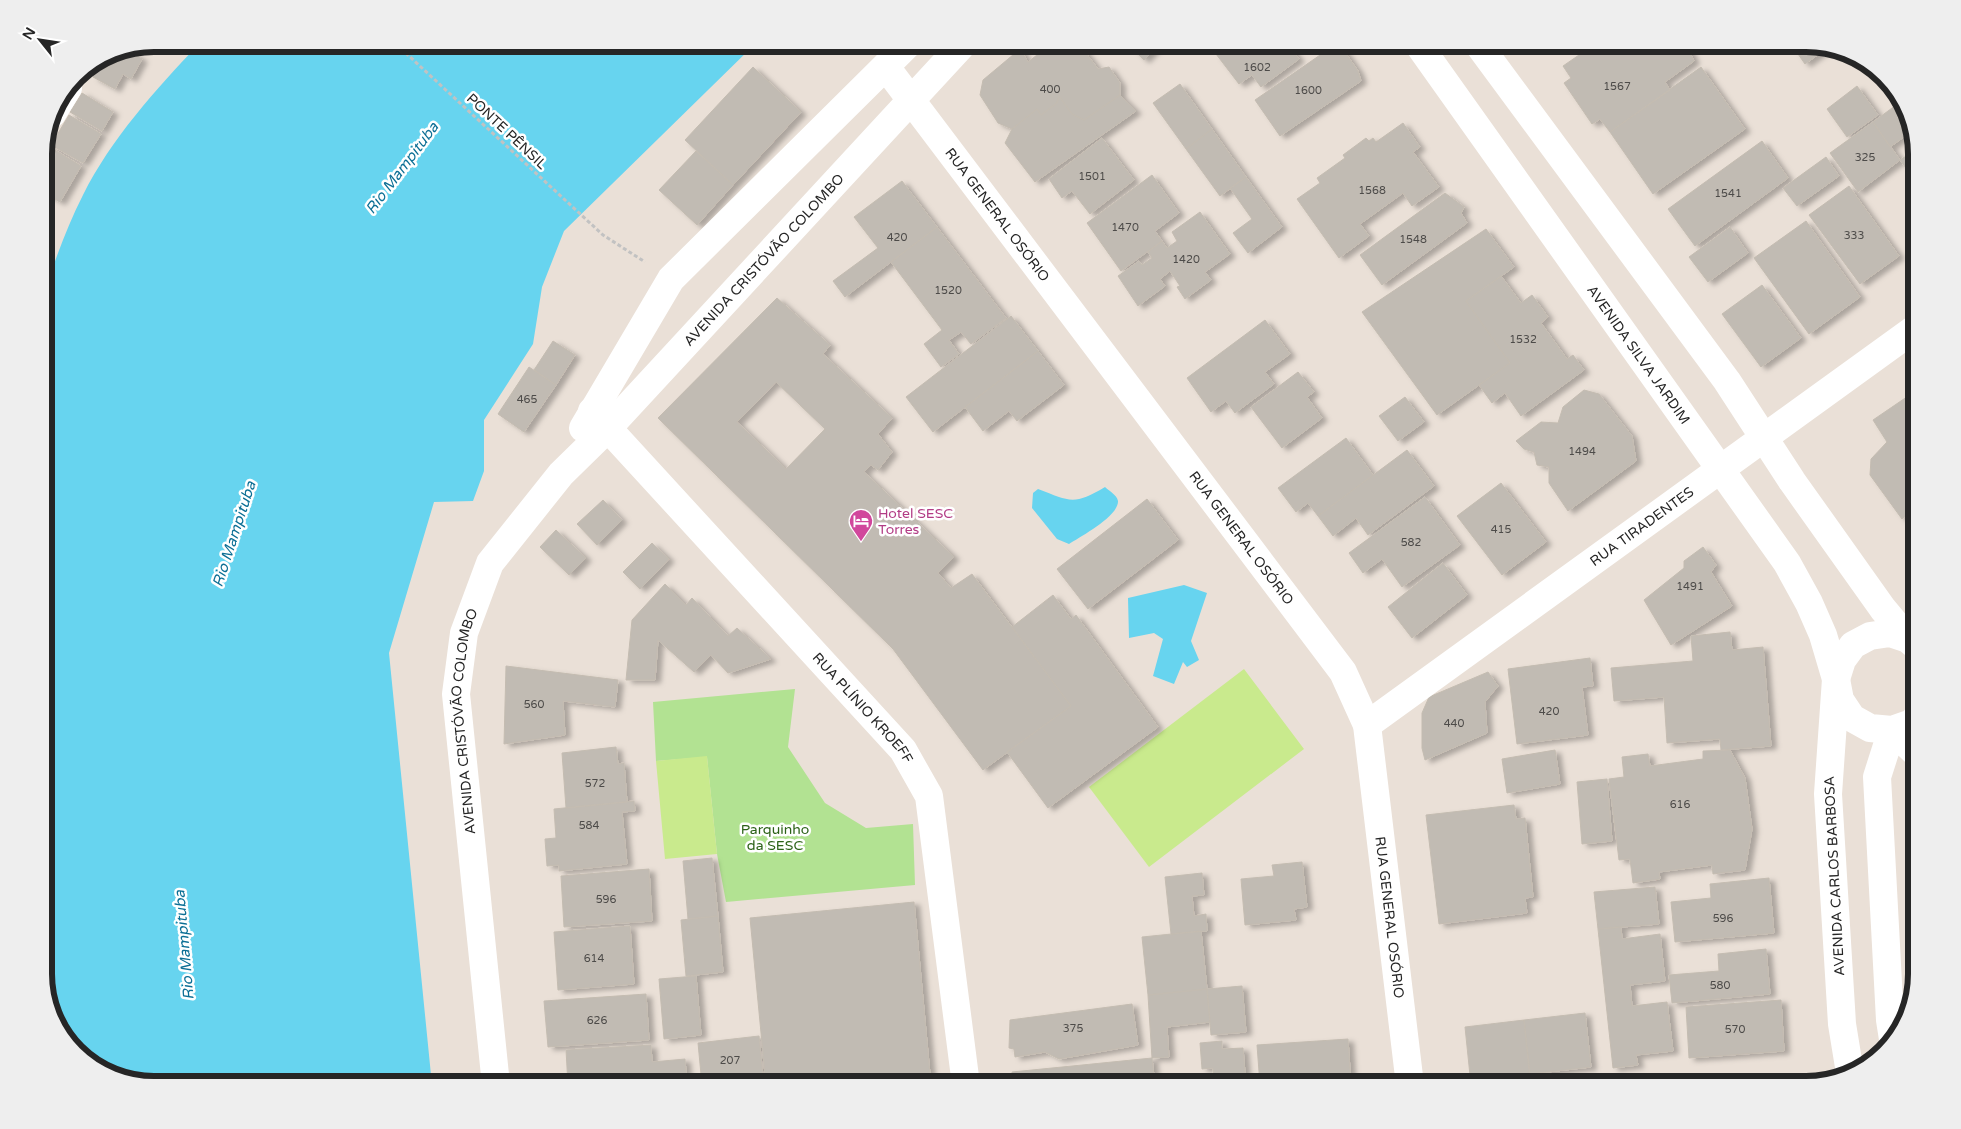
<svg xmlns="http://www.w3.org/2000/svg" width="1961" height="1129" viewBox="0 0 1961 1129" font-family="'Varela Round',sans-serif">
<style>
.green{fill:#b2e292}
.pitch{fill:#c9ea8d}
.water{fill:#67d4ef}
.building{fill:#c1bbb3;stroke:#c4bcb1;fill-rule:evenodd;filter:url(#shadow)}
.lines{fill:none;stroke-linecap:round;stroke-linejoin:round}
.path{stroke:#c2c2c2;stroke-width:3;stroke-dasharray:4 2.5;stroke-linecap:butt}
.street{stroke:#fff;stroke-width:28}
.secondary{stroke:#fff;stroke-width:28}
.labels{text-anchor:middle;stroke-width:5;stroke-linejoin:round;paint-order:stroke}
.number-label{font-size:11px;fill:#4d4b49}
.street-label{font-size:14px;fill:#262626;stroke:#fff}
.hotel-label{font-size:14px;fill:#b23c85;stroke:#fff;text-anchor:start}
.park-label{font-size:14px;fill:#2c6218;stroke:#fff}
.water-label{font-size:15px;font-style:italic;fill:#0c6f95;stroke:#fff}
.rim{fill:none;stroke:#262626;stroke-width:6}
</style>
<defs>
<filter id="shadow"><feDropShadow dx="5.5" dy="3" stdDeviation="2.5" flood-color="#0004"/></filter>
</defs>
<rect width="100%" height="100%" fill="#eae0d7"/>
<path class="green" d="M795,689l-7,58 37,56 41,25 47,-4 2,61 -189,17 -9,-48 -10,-97 -51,4 -3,-59z"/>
<path class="pitch" d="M1244,669l60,80 -155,118 -60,-80z
M707,756l10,98 -52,5 -9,-98z"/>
<path class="water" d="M199,44h556l-191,187 -22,56 -9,57 -49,76v51l-11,30 -39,1 -45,151 43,432h-277l-55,-14 -41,-41 -15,-49v-690c12,-32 23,-65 39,-96 28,-56 73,-106 116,-151z
M1105,487c4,4 12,8 13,14 1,15 -38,36 -49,43l-12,-5 -25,-31 1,-15 5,-4c32,12 35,17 67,-2z
M1184,585l23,8 -16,48 8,19 -12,7 -4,-5 -9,22 -21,-8 10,-37 -9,-6 -25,5 -1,-40z"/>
<path class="building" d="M1051,44h28l19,25 11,-2 11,16v12l-36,25 -12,-6 -13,-18 -2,7 -16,12 -4,-6 -25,20 -14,-6 -18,-28 3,-15 37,-31 8,13z
M1128,44h31l-15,16z
M1229,44h58l12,15 -38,28 -9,-12 -13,9 -23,-30z
M1336,44l9,8 13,19 3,10 -81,55 -25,-36z
M1595,44h91l8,17 -29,21 5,8 -60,42 -10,-13 -8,5 -28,-41 7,-5 -8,-12z
M1791,44h15l20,5 -21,15z
M126,49l16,10 -11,20 -8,-5 -8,15 -22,-12 12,-20 3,-2 7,5 6,-10z
M753,67l48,45 -68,73 -48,-45z
M1701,67l44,62 -92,65 -43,-62z
M1180,84l32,45 -26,20 -33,-46z
M1857,86l21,29 -31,22 -20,-28z
M82,93l31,19 -11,19 -32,-19z
M1120,95l16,16 -101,71 -30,-39 7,-14 25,-20 4,6 16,-12 2,-7 13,18 12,6z
M1903,100l9,31 -22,16 -17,-25z
M69,115l32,19 -18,29 -32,-18z
M1873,122l27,38 -42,32 -28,-39z
M1403,123l17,24 -7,5 26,35 -27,19 -9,-13 -43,31 9,12 -30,22 -42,-59 23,-16 -3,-5 28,-20 -2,-3 23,-17 3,3 4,-3 3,4z
M1212,129l34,48 -26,19 -34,-47z
M1102,138l32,42 -44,34 -18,-23 -10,7 -13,-19z
M1762,141l26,37 -93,68 -27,-37z
M50,147l31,19 -21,36 -16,-9v-36z
M1917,149v34l-17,-23z
M696,151l37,34 -36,40 -38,-35z
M1826,157l13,19 -42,30 -14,-18z
M1152,175l27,38 -24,18 7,10 -41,30 -34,-48z
M1246,177l36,50 -34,26 -15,-20 19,-14 -22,-31z
M902,181l35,46 -92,70 -12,-16 45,-33 -24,-31z
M1849,186l50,70 -39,28 -51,-69z
M1445,193l19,14 -3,6 6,10 -85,62 -22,-30z
M1200,212l30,42 -25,18 6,8 -26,19 -8,-12 3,-1 -10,-15 -10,8 5,7 -27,20 -20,-30 21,-15 3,4 10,-7 -4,-6 14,-11 5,7 10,-7 -5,-9z
M1806,221l54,76 -51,37 -55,-76z
M937,227l69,91 -35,26 -10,-12 -12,8 10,14 -18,13 -17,-23 18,-14 -51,-68z
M1730,227l18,26 -40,29 -19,-25z
M1486,229l28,38 -48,34 44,62 -73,52 -75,-103z
M1501,276l20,27 11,-8 16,22 -7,6 26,36 6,-4 11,15 -63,46 -16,-23 -13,10 -13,-18 31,-22 -44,-62z
M1762,285l39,53 -40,29 -39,-53z
M777,298l53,47 -7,9 69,64 -14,16 14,18 -14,18 -7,-5 -7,7 90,85 -16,16 13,15 21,-14 99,132 -88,64 -90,-121 -235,-231zM776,382l49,47 -39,40 -49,-47z
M1011,316l27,35 -105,81 -27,-35z
M1265,320l25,34 -25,18 9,12 -39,29 -9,-12 -15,11 -24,-34z
M553,341l22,14 -19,30 -22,-15z
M1038,351l26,34 -47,36 -8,-10 -26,20 -18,-24z
M529,367l27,18 -32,47 -26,-18z
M1298,372l16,20 -7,5 15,21 -40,30 -31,-41z
M1584,390l15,4 33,42 4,25 -68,50 -19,-28v-16l-12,-2 -3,-13 -10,-3 -8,-8 25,-19 17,1 5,-16z
M1917,390v89l-6,5 6,9v14l-15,12 -32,-44 1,-16 16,-17 -14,-22z
M1405,397l19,25 -26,19 -19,-25z
M1346,438l27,37 -55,41 -10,-13 -12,9 -18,-24z
M1407,450l27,36 -66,49 -12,-17 -23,18 -15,-20z
M1501,483l45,59 -44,33 -45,-59z
M1425,497l35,48 -58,42 -20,-28 -19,14 -14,-20z
M1147,499l31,41 -90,69 -31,-40z
M603,500l19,20 -25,25 -20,-21z
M556,530l30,28 -17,17 -29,-28z
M652,543l17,16 -29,30 -17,-17z
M1703,547l13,18 -5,7 21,34 -61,39 -27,-45 40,-32v-7z
M1443,563l24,32 -55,43 -24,-31z
M665,584l21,21 6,-7 36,38 9,-8 34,31 -43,14 -17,-18 -17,17 -36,-32 -3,40h-29l6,-60z
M1053,595l18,24 5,-4 82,112 -110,81 -41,-56 64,-46 -59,-79z
M1730,632l2,18 31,-3 8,99 -50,4 -1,-11 -53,4 -3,-46 -50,4 -3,-33 82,-7 -2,-25z
M1590,658l3,28 -11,1 6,48 -71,9 -9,-75z
M506,666l112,14 -3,27 -52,-6 2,34 -61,9z
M1488,672l10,14 -13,16 2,31 -62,27 -3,-12v-35l7,-16z
M616,747l2,17 6,-1 3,39 -61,6 -4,-55z
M1555,750l5,34 -53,9 -5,-34z
M1730,750l15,28 7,51 -7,41 -32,4 -1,-9 -53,7 1,7 -27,4 -3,-24 -11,1 -10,-81 15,-2 -2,-20 26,-3 2,12 53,-7v-8z
M1607,779l5,62 -30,3 -5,-62z
M634,801l1,10 -13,1 5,52 -68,7v-6l-12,1 -2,-27 11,-1 -2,-29z
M1514,805l2,14 9,-1 8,79 -8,1 2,15 -88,11 -13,-109z
M712,858l6,58 -30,3 -5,-58z
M1302,862l5,45 -13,2 2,11 -51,5 -4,-46 33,-3 -2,-11z
M649,869l3,52 -88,6 -3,-51z
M1202,873l2,22 -12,1 2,20 12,-2 1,17 -36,3 -6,-57z
M1769,878l5,55 -99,9 -4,-40 40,-4 -1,-14z
M1655,887l4,37 -61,5 -4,-37z
M914,902l17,183h-165l-16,-167z
M718,916l5,56 -37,4 -5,-56z
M630,926l4,58 -76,6 -4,-58z
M1621,927l1,12 38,-5 5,47 -35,4 2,21 35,-4 6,49 -37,4 2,10 -25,3 -15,-139z
M1201,931l6,58 -59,6 -6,-58z
M1766,949l4,45 -98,9 -3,-28 50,-4 -1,-17z
M696,976l5,59 -37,4 -5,-60z
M1242,986l4,46 -35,3 -4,-46z
M1207,989l3,33 -43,5 2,30 -17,1 -4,-63z
M646,994l3,46 -101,7 -4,-46z
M1781,1000l3,51 -95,7 -3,-51z
M1132,1004l6,41 -79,14 -14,-7 -30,5 -1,-8 -5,-1 1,-28z
M1585,1013l6,54 -61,7 -6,-54z
M1524,1020l6,59 -59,6 -6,-58z
M759,1036l4,40 -9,1 1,8h-53l-4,-42z
M1348,1039l3,46h-91l-3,-40z
M1222,1041v8l21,-1 3,37h-32l-1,-17 -11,1 -2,-26z
M651,1045l1,17 33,-3 2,26h-119l-2,-35z
M1152,1058l3,27h-142l-1,-13z"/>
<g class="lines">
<path class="path" d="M396,44l207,191 42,27"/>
<g class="street">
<path id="s1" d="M886,67l457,605 24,53 43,360"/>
<path id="s2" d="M592,411l311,339 26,46 37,289"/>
<path d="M583,428l88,-149 237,-235"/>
<path id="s3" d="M1367,725l550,-398"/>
<path id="s4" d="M496,1085l-40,-391 8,-61 26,-70 71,-89 48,-47 354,-383"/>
</g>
<g class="secondary">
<path id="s5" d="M1418,44l369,519 22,40 14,32 13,44 4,21 12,18 18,10 22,2 20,-7 5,-6"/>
<path d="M1478,44l249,337 65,100 91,128 25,30"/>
<path d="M52,114l16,-26"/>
<path d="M1893,1039l-3,-19 -13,-243 15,-47 25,24"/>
<path d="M1850,1073l-8,-49 -14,-230 8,-115 6,-19 11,-15 17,-9 20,-3 18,6 7,6"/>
</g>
</g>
<defs>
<g id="hotel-pin" transform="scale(1.25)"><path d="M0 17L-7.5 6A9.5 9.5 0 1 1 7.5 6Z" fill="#d1479c" stroke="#fff"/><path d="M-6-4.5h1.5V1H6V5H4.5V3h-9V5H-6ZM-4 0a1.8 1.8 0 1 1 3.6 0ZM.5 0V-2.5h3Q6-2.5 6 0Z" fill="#fff"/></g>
</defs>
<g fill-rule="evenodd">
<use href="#hotel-pin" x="861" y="521"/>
</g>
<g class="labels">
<g class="number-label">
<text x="1257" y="71">1602</text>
<text x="1617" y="90">1567</text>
<text x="1050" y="93">400</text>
<text x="1308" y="94">1600</text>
<text x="1865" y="161">325</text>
<text x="1092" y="180">1501</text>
<text x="1372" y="194">1568</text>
<text x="1728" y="197">1541</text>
<text x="1125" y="231">1470</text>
<text x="1854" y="239">333</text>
<text x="897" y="241">420</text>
<text x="1413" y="243">1548</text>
<text x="1186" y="263">1420</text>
<text x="948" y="294">1520</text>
<text x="1523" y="343">1532</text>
<text x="527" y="403">465</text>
<text x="1582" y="455">1494</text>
<text x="1501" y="533">415</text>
<text x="1411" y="546">582</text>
<text x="1690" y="590">1491</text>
<text x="534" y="708">560</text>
<text x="1549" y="715">420</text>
<text x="1454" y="727">440</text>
<text x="595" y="787">572</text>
<text x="1680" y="808">616</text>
<text x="589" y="829">584</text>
<text x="606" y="903">596</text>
<text x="1723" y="922">596</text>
<text x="594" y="962">614</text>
<text x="1720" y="989">580</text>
<text x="597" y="1024">626</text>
<text x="1073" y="1032">375</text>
<text x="1735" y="1033">570</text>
<text x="730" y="1064">207</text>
</g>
<g class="street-label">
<text transform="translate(507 131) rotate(43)" y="5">PONTE PÊNSIL</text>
<text dy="5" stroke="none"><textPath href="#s1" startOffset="185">RUA GENERAL OSÓRIO</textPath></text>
<text dy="5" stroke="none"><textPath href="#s4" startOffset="938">AVENIDA CRISTÓVÃO COLOMBO</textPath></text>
<text dy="5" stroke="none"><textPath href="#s5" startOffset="381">AVENIDA SILVA JARDIM</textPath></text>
<text dy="5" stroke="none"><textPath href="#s3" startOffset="339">RUA TIRADENTES</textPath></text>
<text dy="5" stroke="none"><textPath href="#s1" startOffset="590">RUA GENERAL OSÓRIO</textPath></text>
<text dy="5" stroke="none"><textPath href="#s2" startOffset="402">RUA PLÍNIO KROEFF</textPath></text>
<text dy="5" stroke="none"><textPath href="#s4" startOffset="366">AVENIDA CRISTÓVÃO COLOMBO</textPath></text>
<text transform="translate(1834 876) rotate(-93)" y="5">AVENIDA CARLOS BARBOSA</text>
<text dy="5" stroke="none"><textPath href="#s1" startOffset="1010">RUA GENERAL OSÓRIO</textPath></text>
</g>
<g class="hotel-label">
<text x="878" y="518">Hotel SESC<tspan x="878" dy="16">Torres</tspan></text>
</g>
<g class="park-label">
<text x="775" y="834">Parquinho<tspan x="775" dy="16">da SESC</tspan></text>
</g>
<g class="water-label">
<text transform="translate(402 168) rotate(-53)" y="5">Rio Mampituba</text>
<text transform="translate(234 534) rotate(-72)" y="5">Rio Mampituba</text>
<text transform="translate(184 945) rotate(-95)" y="5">Rio Mampituba</text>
</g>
</g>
<path d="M0 0H1961V1129H0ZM154 52H1806A102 102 0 0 1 1908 154V974A102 102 0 0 1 1806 1076H154A102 102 0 0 1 52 974V154A102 102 0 0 1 154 52Z" fill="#eee" fill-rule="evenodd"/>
<path class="rim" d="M154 52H1806A102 102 0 0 1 1908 154V974A102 102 0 0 1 1806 1076H154A102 102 0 0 1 52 974V154A102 102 0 0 1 154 52Z"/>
<g transform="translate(40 40) rotate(300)" stroke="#ffffff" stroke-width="4" paint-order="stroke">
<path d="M0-4L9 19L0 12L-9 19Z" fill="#262626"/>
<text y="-8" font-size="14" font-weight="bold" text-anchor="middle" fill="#262626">N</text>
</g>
</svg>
